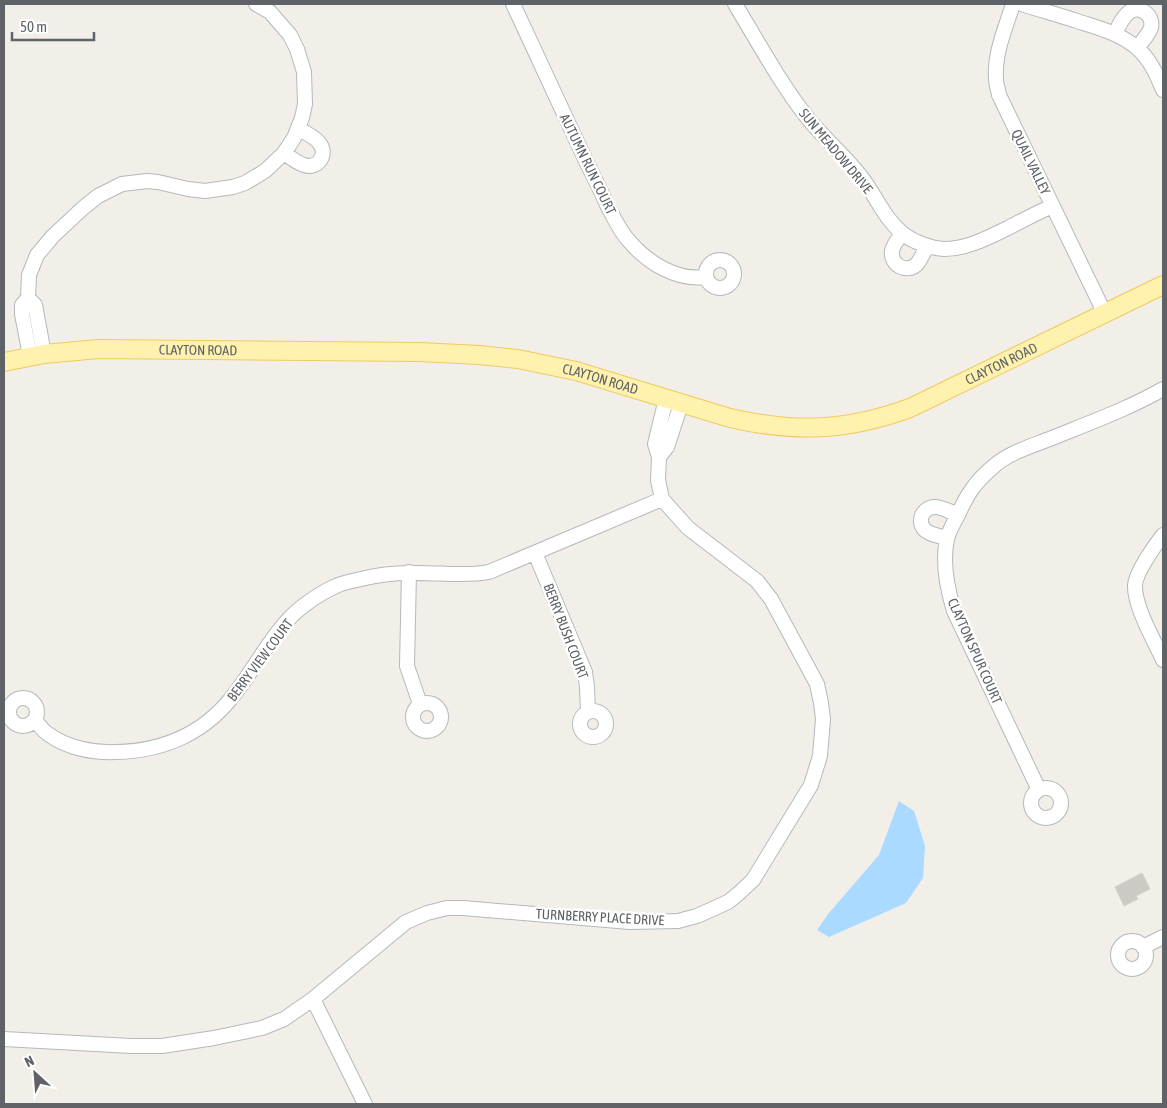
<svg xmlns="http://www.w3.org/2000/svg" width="1167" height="1108" viewBox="0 0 1167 1108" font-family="'Asap Condensed',sans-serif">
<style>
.water{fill:#aadaff}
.building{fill:#cccac5;stroke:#d6d1c6}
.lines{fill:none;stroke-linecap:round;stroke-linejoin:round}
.minor-casing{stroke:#b5b8bc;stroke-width:16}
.major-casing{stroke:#f2c960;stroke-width:20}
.minor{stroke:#fff;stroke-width:14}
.major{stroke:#fff2af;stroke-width:18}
.labels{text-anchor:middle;stroke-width:5;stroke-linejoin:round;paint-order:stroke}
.street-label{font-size:14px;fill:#5f6368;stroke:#fff}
</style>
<rect width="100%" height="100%" fill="#f1efe8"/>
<path class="water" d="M899,801l15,10 11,35 -2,32 -17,25 -77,34 -12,-7 12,-17 50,-58z"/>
<path class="building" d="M1142,873l8,16 -14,7 2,3 -14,7 -9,-19z"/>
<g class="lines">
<g class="minor-casing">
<path id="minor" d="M513,4c24,51 48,103 72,155 8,16 16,32 23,48 7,12 12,25 22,35 18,21 47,39 76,35
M735,4c23,38 44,77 71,112 17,22 40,40 56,62 14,18 22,40 40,55 11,9 28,15 42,16 23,0 43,-11 64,-21 15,-8 29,-15 44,-22
M1013,4c-7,23 -19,49 -17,75 0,5 2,10 3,16l106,219
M1022,4c18,6 37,11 55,17 21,7 43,12 60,27 13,11 20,27 26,42
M1115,34c3,-7 7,-16 13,-21 10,-9 26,1 23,15 -3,7 -9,14 -14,20
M284,153c6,4 13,10 20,12 13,5 24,-10 16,-21 -4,-7 -15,-11 -22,-16
M902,234c-4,5 -9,11 -10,17 -2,14 15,23 25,13 4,-5 7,-12 10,-18
M706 274a14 14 0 1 1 28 0a14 14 0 1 1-28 0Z
M28,298l7,7 9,49
M30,356l-8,-42v-9l6,-7 1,-23 8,-20 16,-19 30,-28 15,-12 24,-12 25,-3 11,1 30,7 17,2 28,-4 12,-4 20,-12 19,-18 10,-15 8,-20 3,-14 -1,-32 -7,-23 -7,-14 -20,-23 -14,-8
M659,457l8,-10 14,-43
M1163,535c-8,10 -27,37 -28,50 -1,21 19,55 28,75
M947,538c-7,-2 -17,-3 -22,-8 -9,-9 -2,-23 10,-23 7,0 16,5 23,8
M535,553l50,119 2,15 1,25
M409,572l-2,94 13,38
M9 712a14 14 0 1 1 28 0a14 14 0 1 1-28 0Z
M413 717a14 14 0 1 1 28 0a14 14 0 1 1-28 0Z
M580 724a13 13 0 1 1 26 0a13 13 0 1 1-26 0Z
M35,720c4,5 8,11 13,14 19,14 45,19 68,18 49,-1 91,-20 120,-60 18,-23 31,-49 51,-71 11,-13 33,-28 49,-35 8,-4 17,-5 25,-7 16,-4 33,-6 49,-6 27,-1 53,4 79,-1l173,-73
M1031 803a15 15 0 1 1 30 0a15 15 0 1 1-30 0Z
M1039,790l-85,-179c-7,-23 -12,-49 -7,-72 2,-8 7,-17 11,-24 9,-21 18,-34 36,-49 16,-14 38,-20 58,-28 37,-15 76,-29 111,-49
M1118 955a14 14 0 1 1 28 0a14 14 0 1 1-28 0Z
M1143,947l20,-10
M313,999l52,105
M4,1039l127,7h31l52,-8 48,-10 22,-9 29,-20 93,-77 21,-9 20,-5h16l167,14 48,-1 19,-5 31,-14 10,-8 15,-14 58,-95 9,-29 3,-37 -2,-16 -4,-19 -46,-85 -14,-18 -69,-53 -26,-29 -4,-19 1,-23 -4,-13 11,-45"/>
</g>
<g class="major-casing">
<g id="major">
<path id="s1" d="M4,362l40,-8 54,-5 321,3 60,3 39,4 58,12 154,47c66,15 117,13 180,-10l253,-123"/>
</g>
</g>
<use href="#minor" class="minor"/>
<use href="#major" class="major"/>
</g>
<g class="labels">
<g class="street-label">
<text transform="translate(836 151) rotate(50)" y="5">SUN MEADOW DRIVE</text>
<text transform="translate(1031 162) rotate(64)" y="5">QUAIL VALLEY</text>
<text transform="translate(588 164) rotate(64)" y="5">AUTUMN RUN COURT</text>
<text dy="5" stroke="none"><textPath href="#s1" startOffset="195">CLAYTON ROAD</textPath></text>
<text dy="5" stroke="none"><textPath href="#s1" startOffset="1020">CLAYTON ROAD</textPath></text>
<text dy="5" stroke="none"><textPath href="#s1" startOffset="600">CLAYTON ROAD</textPath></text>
<text transform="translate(566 631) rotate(69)" y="5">BERRY BUSH COURT</text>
<text transform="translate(975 651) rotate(66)" y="5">CLAYTON SPUR COURT</text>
<text transform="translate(260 660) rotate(-53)" y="5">BERRY VIEW COURT</text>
<text transform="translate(600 917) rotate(3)" y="5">TURNBERRY PLACE DRIVE</text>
</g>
</g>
<rect width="1167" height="1108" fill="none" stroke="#5f6368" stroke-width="10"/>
<g transform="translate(35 1073) rotate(334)" stroke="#ffffff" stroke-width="4" paint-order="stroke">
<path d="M0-4L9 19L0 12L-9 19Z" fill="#5f6368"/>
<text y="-8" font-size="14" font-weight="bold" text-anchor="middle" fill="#5f6368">N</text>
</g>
<path d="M12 32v8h82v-8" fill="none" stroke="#5f6368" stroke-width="2.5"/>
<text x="20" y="32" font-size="15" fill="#5f6368" stroke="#ffffff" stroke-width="4" paint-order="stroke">50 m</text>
</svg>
